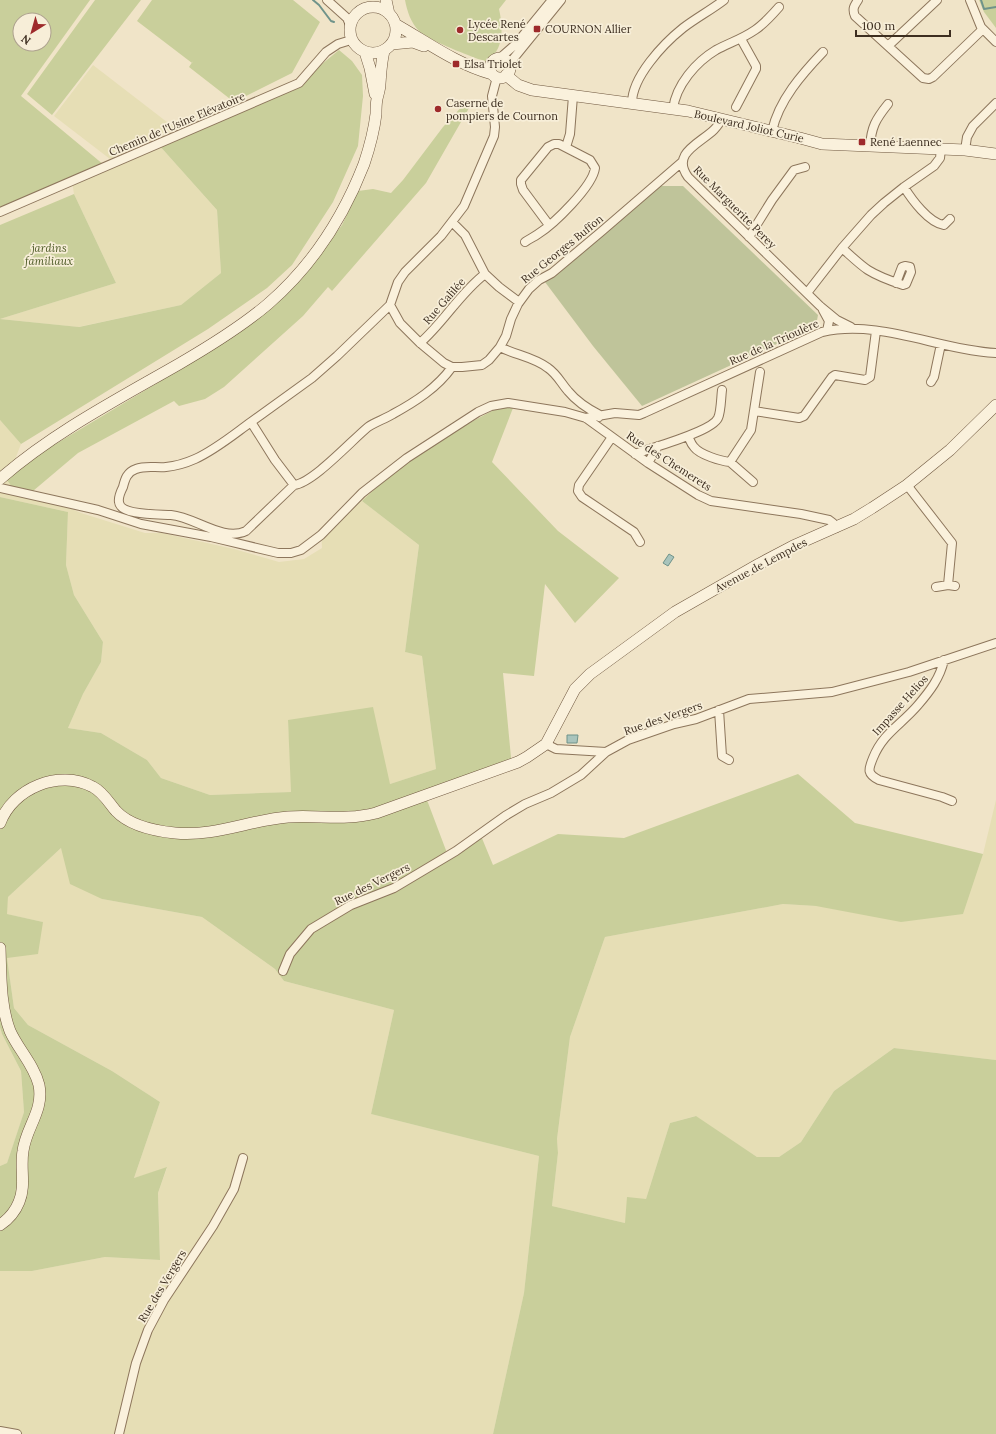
<svg xmlns="http://www.w3.org/2000/svg" width="996" height="1434" viewBox="0 0 996 1434" font-family="Lora,serif">
<style>
.farmland{fill:#e6deb5}
.green{fill:#c9cf9b;fill-rule:evenodd}
.cemetery{fill:#bfc49a}
.water{fill:#a9c4bc;stroke:#6f938a}
.lines{fill:none;stroke-linecap:round;stroke-linejoin:round}
.stream{stroke:#6f938a;stroke-width:2}
.street-casing{stroke:#8d765c;stroke-width:10}
.secondary-casing{stroke:#6f573f;stroke-width:12}
.street{stroke:#faf1dc;stroke-width:8}
.secondary{stroke:#faf1dc;stroke-width:11}
.poi-dot{fill:#9e2a2b;stroke:#f7eed8;stroke-width:1.5}
.labels{text-anchor:middle;stroke-width:3.5;stroke-linejoin:round;paint-order:stroke}
.poi-label{font-size:11px;fill:#3d2e20;stroke:#f7eed8;text-anchor:start}
.street-label{font-size:11px;fill:#3d2e20;stroke:#f7eed8}
.park-label{font-size:11px;font-style:italic;fill:#4d5a26;stroke:#f7eed8}
</style>
<rect width="100%" height="100%" fill="#f0e4c8"/>
<path class="farmland" d="M93,65l83,64 -66,30 -56,-43z
M158,144l59,66 4,63 -40,32 -103,22 -78,-8 116,-36 -42,-89 -2,-13z
M0,420l21,24 -14,36 74,33 64,20h17l72,16 45,13 25,-3 18,-11 -1,-17 33,-32 97,-66 -89,68 57,44 -14,107 17,4 14,113 -46,15 -102,-64 4,72 -82,3 -49,-17 -14,-18 -46,-27 -33,-5 15,-34 18,-32 2,-20 -29,-47 -8,-30 2,-53 -68,-15z
M996,800v260l-102,-12 -60,43 -33,51 -22,15h-22l-62,-41 -25,7 -24,76 -21,24 -73,-17 6,-53 -1,-14 13,-102 35,-100 178,-33 33,2 167,-52z
M61,848l41,51 100,18 73,52 9,12 110,29 -23,104 168,42 -15,137 -31,141h-493v-163h32l73,-14 55,3 -2,-67 9,-25 -33,10 26,-76 -48,-31 -84,-46 -14,-17 -7,-50 36,-36 -37,-8 2,-17z
M0,1027l2,7 19,37 3,41 -17,51 -7,3z"/>
<path class="green" d="M0,0h90l-69,96 83,69 -104,42zM20,20h24v24h-24z
M95,0h46l-89,115 -25,-21z
M152,0h141l27,22 -28,51 -58,29 -45,-35 4,-6 -1,2 -55,-42z
M405,0h101l-7,9c3,13 5,33 -4,44 -2,3 -6,5 -9,8l-8,-2c-15,-6 -48,-18 -59,-28 -8,-8 -12,-20 -14,-31z
M979,0h17v28l-12,-16z
M339,50l13,11 10,14 1,21 -5,50 -25,56 -41,63 -25,23 -59,41 -187,115 -21,-24v-101l79,8 102,-22 40,-32 -4,-63 -59,-66 141,-61z
M466,102l3,6 -43,75 -94,108 -4,-4 -25,29 -79,71 -19,12 -26,7 -5,-5 -96,52 -45,38 -21,-4 -5,-7 27,-23 125,-75 92,-59 46,-40 45,-58 16,-34 15,-2 18,4 12,-13 40,-53z
M74,194l42,89 -116,36v-94z
M501,406l12,2 -21,54 66,69 61,47 -44,45 -30,-39 -11,92 -31,-3 9,95 -85,32 20,53 32,-22 14,34 65,-31 66,4 174,-64 57,49 128,31 -20,60 -62,8 -85,-16 -33,-2 -178,33 -35,100 -13,102 1,14 -6,53 73,17 2,-26 19,2 24,-76 26,-7 61,41h22l22,-15 33,-51 60,-43 102,12v374h-503l31,-141 15,-137 -168,-42 23,-104 -110,-29 -9,-12 -73,-52 -100,-18 -32,-15 -9,-36 -53,49 -1,17 36,8 -5,32 -31,4 7,50 14,17 84,46 48,31 -26,76 33,-11 -9,26 2,67 -55,-3 -73,14h-32v-105l7,-3 17,-51 -3,-41 -19,-37 -2,-7v-530l68,15 -2,53 8,30 29,47 -2,20 -18,32 -15,34 33,5 46,27 14,18 49,17 81,-3 -3,-72 85,-13 17,77 46,-15 -14,-113 -17,-4 14,-107 -57,-44 29,-27 60,-41z"/>
<path class="cemetery" d="M657,186h26l135,129 -2,11 -174,80 -49,-60 -48,-64z"/>
<path class="water" d="M669,554l5,3 -6,9 -5,-3z
M567,735h11l-1,8h-10z"/>
<g class="lines">
<path class="stream" d="M313,0l6,5 12,16 3,1
M981,0l3,9 12,-2"/>
<g class="street-casing">
<path id="street" d="M327,0l20,18 3,7
M858,0c-4,6 -6,9 -3,16l68,62 6,1 4,-2 50,-48
M970,0l11,27 15,15
M888,46l49,-46
M500,58l16,-14 36,-44
M509,64l52,-64
M497,77l-5,19 3,31 -1,9 -30,70 -23,30 -36,36 -7,10 -8,23 10,18 20,20 24,20 8,4h10l20,-2 7,-5 11,-13 6,-11 5,-17 7,-15 11,-15 10,-9 13,-7 50,-42 80,-69
M632,103c0,-26 31,-59 51,-75 13,-10 28,-18 41,-28
M736,107l20,-38v-3l-15,-27
M673,109c3,-24 23,-47 43,-59 13,-7 26,-11 39,-20 9,-6 17,-15 24,-23
M721,119c-6,21 -54,29 -33,58l132,129 17,14 14,7
M772,131c7,-31 30,-57 51,-79
M566,147l4,-13 3,-38
M870,147c1,-20 6,-28 18,-43
M965,150l2,-13 6,-11 23,-23
M904,187c8,13 25,36 40,38l6,-6
M0,212l299,-129 27,-31 12,-8 13,-4
M452,222l13,13 20,39 14,13 20,15
M749,237l23,-37 22,-30 11,-3
M525,242c4,-3 9,-5 13,-8 16,-10 55,-48 57,-66l-5,-8 -31,-16h-5l-6,3 -27,33v4l2,6 26,35
M842,248c8,7 17,16 26,22 11,7 23,11 35,15l3,-1 5,-12 -1,-5 -5,-1 -3,1 -6,16
M807,293l35,-45 29,-33 13,-12 20,-16 30,-21 6,-8 1,-9
M390,305l-53,51 -25,22 -61,44 24,38 19,25c19,-2 57,-44 74,-58 7,-5 17,-8 25,-13 22,-12 44,-26 59,-47
M823,310l6,11 -2,10
M420,343c24,-21 40,-50 65,-69
M500,347c15,8 34,10 48,21 9,6 13,15 20,23 9,11 20,18 32,24l-1,2
M931,382l3,-5 7,-33
M754,411l45,7 5,-2 28,-39 3,-2 30,5 5,-3 6,-46
M586,418l29,-5 24,2 5,-2 178,-81c59,-13 116,18 174,21
M251,422c-18,13 -36,28 -56,37 -9,4 -19,7 -29,8 -10,1 -20,-2 -30,2 -9,3 -11,10 -13,18 -2,4 -5,10 -4,15 1,14 42,12 52,13 24,2 52,27 75,16l48,-46
M688,436c2,4 3,8 6,11 6,8 27,14 36,15l21,-32 9,-58
M612,437l-33,48 -1,6 4,6 52,35 6,10
M635,454c15,-6 77,-22 83,-36 3,-6 3,-20 4,-28
M730,462l23,20
M648,463l10,-17
M907,485l45,58 -4,42 7,1
M0,488l98,22 43,14 70,13 67,16h13l10,-3 20,-15 41,-42 45,-35 71,-46 13,-6 17,-3 57,9 21,6 62,45 50,32 13,6 90,13 28,6 4,3 3,5
M936,587l12,-2
M944,660c-4,18 -14,31 -26,45 -17,20 -35,28 -45,53 -5,12 -6,16 6,22l63,17 10,4
M719,710l3,46 7,4
M546,744l10,5 50,3
M283,971l7,-17 21,-25 40,-24 43,-17 62,-37 49,-35 20,-12 26,-11 30,-18 25,-23 22,-12 46,-16 22,-5 53,-20 83,-7 77,-20 87,-29
M0,1431l17,3
M119,1434l17,-71 12,-33 16,-30 49,-74 21,-37 9,-31"/>
</g>
<g class="secondary-casing">
<path id="secondary" d="M386,0l3,14
M350 30a23 23 0 1 1 46 0a23 23 0 1 1-46 0Z
M395,24c32,18 61,40 97,50
M392,44l21,-2 11,4
M365,52l5,16 5,26
M490 68a10 10 0 1 1 20 0a10 10 0 1 1-20 0Z
M506,75l12,10 14,5 156,21 112,27 22,6 143,6 31,4
M0,479c54,-47 118,-80 179,-115 31,-18 62,-37 89,-60 44,-38 75,-86 96,-140 5,-15 10,-33 12,-50 0,-5 0,-10 1,-15 1,-5 3,-10 3,-15 1,-13 1,-20 4,-33
M0,823c13,-35 59,-54 93,-36 10,5 16,16 23,24 14,15 39,20 59,22 39,4 75,-13 113,-16 31,-2 58,4 88,-4l142,-51 9,-5 19,-13 29,-55 15,-15 85,-62 84,-48 34,-18 61,-27 18,-11 35,-23 43,-35 46,-45
M0,948c1,27 0,57 10,83 8,18 24,34 29,54 5,26 -13,42 -16,66 -3,17 3,35 -4,51 -4,10 -10,17 -19,23"/>
</g>
<use href="#street" class="street"/>
<use href="#secondary" class="secondary"/>
</g>
<g class="poi-dot">
<rect x="533" y="25" width="8" height="8" rx="2"/>
<circle cx="460" cy="30" r="4"/>
<rect x="452" y="60" width="8" height="8" rx="2"/>
<circle cx="438" cy="109" r="4"/>
<rect x="858" y="138" width="8" height="8" rx="2"/>
</g>
<g class="labels">
<g class="poi-label">
<text x="468" y="28">Lycée René<tspan x="468" dy="13">Descartes</tspan></text>
<text x="545" y="33">COURNON Allier</text>
<text x="464" y="68">Elsa Triolet</text>
<text x="446" y="107">Caserne de<tspan x="446" dy="13">pompiers de Cournon</tspan></text>
<text x="870" y="146">René Laennec</text>
</g>
<g class="street-label">
<text transform="translate(177 124) rotate(-23)" y="4">Chemin de l'Usine Elévatoire</text>
<text transform="translate(749 126) rotate(13)" y="4">Boulevard Joliot Curie</text>
<text transform="translate(735 207) rotate(45)" y="4">Rue Marguerite Perey</text>
<text transform="translate(562 249) rotate(-39)" y="4">Rue Georges Buffon</text>
<text transform="translate(444 301) rotate(-49)" y="4">Rue Galilée</text>
<text transform="translate(774 342) rotate(-24)" y="4">Rue de la Trioulère</text>
<text transform="translate(669 461) rotate(33)" y="4">Rue des Chemerets</text>
<text transform="translate(761 565) rotate(-28)" y="4">Avenue de Lempdes</text>
<text transform="translate(900 705) rotate(-48)" y="4">Impasse Helios</text>
<text transform="translate(663 718) rotate(-19)" y="4">Rue des Vergers</text>
<text transform="translate(372 884) rotate(-26)" y="4">Rue des Vergers</text>
<text transform="translate(162 1286) rotate(-59)" y="4">Rue des Vergers</text>
</g>
<g class="park-label">
<text x="49" y="252">jardins<tspan x="49" dy="13">familiaux</tspan></text>
</g>
</g>
<g transform="translate(32 32) rotate(217)"><circle r="19" fill="#f7eed8" stroke="#ada18e"/>
<path d="M0-3L7 15L0 10L-7 15Z" fill="#9e2a2b"/>
<text y="-6" font-size="11" font-weight="bold" text-anchor="middle" fill="#3d2e20">N</text>
</g>
<path d="M856 30v6h94v-6" fill="none" stroke="#3d2e20" stroke-width="2"/>
<text x="862" y="30" font-size="12" fill="#3d2e20" stroke="#f7eed8" stroke-width="3" paint-order="stroke">100 m</text>
</svg>
